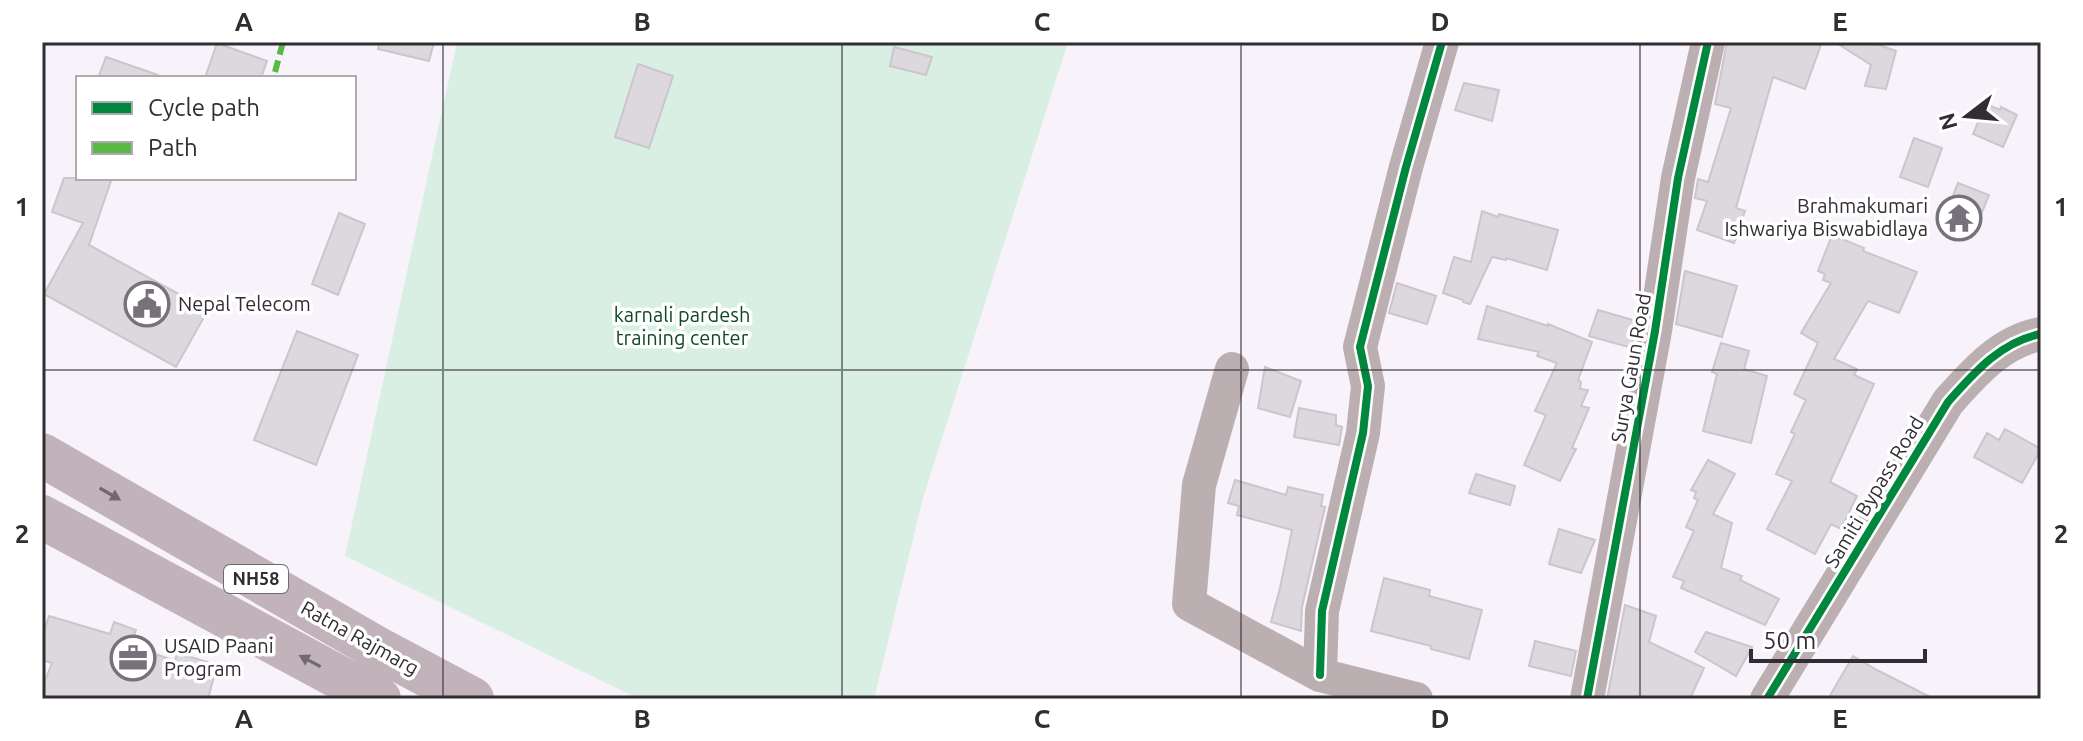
<svg xmlns="http://www.w3.org/2000/svg" width="2083" height="741" viewBox="0 0 2083 741" font-family="Ubuntu,sans-serif">
<style>
.green{fill:#daefe3}
.building{fill:#dcd8dd;stroke:#cac6cc;stroke-width:2}
.lines{fill:none;stroke-linecap:round;stroke-linejoin:round}
.minor{stroke:#bcafb2;stroke-width:34}
.highway{stroke:#c2b3ba;stroke-width:44}
.quiet{stroke:#58b947;stroke-width:6;stroke-dasharray:12 6;stroke-linecap:butt}
.cycleway-casing{stroke:#fff;stroke-width:13}
.cycleway{stroke:#00873e;stroke-width:8}
.oneway{fill:#726970}
.grid{fill:none;stroke:#312d33;stroke-width:2;stroke-opacity:0.55}
.labels{text-anchor:middle;stroke-width:7;stroke-linejoin:round;paint-order:stroke}
.shield{fill:#fff;stroke:#6f6c70;stroke-width:2}
.shield-label{font-size:18px;font-weight:bold;fill:#312d33}
.poi-label{font-size:20px;fill:#312d33;stroke:#fff;text-anchor:start}
.park-label{font-size:20px;fill:#0e472c;stroke:#fff}
.street-label{font-size:20px;fill:#312d33;stroke:#fff}
.neatline{fill:none;stroke:#312d33;stroke-width:3}
.grid-label{font-size:26px;text-anchor:middle;font-weight:bold;fill:#312d33}
</style>
<rect width="100%" height="100%" fill="#f8f2fa"/>
<path class="green" d="M457,42h611l-145,456 -49,201h-235l-294,-143z"/>
<path class="building" d="M379,42h55l-5,19 -51,-12z
M1727,42h95l-17,47 -32,-12 -37,131 9,3 -11,32 -37,-13 10,-29 -12,-3 3,-19 10,3 23,-74 -16,-4z
M1835,42h36l25,9 -10,38 -21,-3 6,-21z
M217,43l50,18 -6,17h-56z
M894,47l38,10 -6,18 -36,-9z
M106,57l52,18v3h-60z
M638,64l35,12 -24,72 -34,-11z
M1464,83l35,7 -7,31 -37,-11z
M1986,104l14,6 1,-3 16,8 -14,32 -30,-13z
M1914,138l28,10 -14,39 -28,-10z
M64,178h48l-23,67 119,65 -32,57 -132,-73 39,-71 -31,-11z
M1958,183l31,12 -17,42 -31,-12z
M1482,211l16,6 1,-3 59,16 -11,40 -41,-12v2l-14,-3 -22,47 -7,-2v-2l-20,-7 11,-36 17,5z
M339,213l26,11 -27,71 -26,-11z
M1832,235l32,13 -1,3 54,21 -18,41 -31,-12 -34,58 23,10 -3,6 20,9 -44,98 27,14 -16,33 -10,-5 -16,30 -48,-25 25,-48 -16,-7 19,-40 -4,-2 15,-32 -12,-6 24,-51 -17,-10 30,-50 -8,-3 2,-6 -7,-3z
M1685,271l52,15 -15,51 -46,-13z
M1397,283l39,13 -9,28 -38,-11z
M1487,306l61,20v-2l44,18 -14,38 3,2 -1,7 8,1 -7,16 8,2 -17,40 4,1 -16,32 -36,-16 22,-50 -11,-4 22,-48 -20,-7 2,-4 -61,-13z
M1598,310l38,11 -4,27 -43,-12z
M297,331l61,24 -42,110 -62,-25z
M1721,343l28,8 -5,18 23,7 -16,67 -48,-12 14,-57 -5,-2z
M1265,367l36,14 -11,36 -32,-9z
M1299,408l37,7v10l6,2 -3,18 -45,-8z
M2005,429l36,20 -19,34 -48,-26 13,-24 12,7z
M1708,460l27,14 -22,40 19,9 -11,45 21,8 -2,4 39,19 -14,26 -84,-37 3,-7 -11,-4 21,-46 -8,-4 12,-27 -4,-2 2,-6 -5,-2z
M1476,474l39,12 -5,19 -41,-12z
M1235,480l51,15 2,-8 35,8 -2,11 4,1 -23,100 -1,24 -30,-9 9,-34 12,-58 -55,-15 2,-9 -11,-3z
M1559,529l36,11 -14,33 -32,-9z
M1384,578l46,12 -1,6 53,14 -13,49 -38,-10v-3l-60,-15z
M1625,605l31,11 -7,26 55,26 -14,31h-83z
M49,616l61,18 4,-12 22,8 -2,5 10,4 -3,10 34,12 2,-8 40,12 -9,34h-166v-11l10,-25 -10,-3v-22z
M1706,632l46,15 -16,29 -41,-24z
M1535,641l41,10 -5,25 -42,-10z
M1853,656l24,14 57,29h-106z"/>
<g class="lines">
<path class="minor" d="M1232,369l-33,116 -10,119 131,71 96,24
M1320,675l2,-64 41,-178 5,-47 -8,-39 46,-180 36,-125
M1587,699l68,-368 23,-153 30,-136
M1767,699l181,-297c25,-28 53,-61 93,-68"/>
<path class="highway" d="M42,455l338,195 92,49
M42,517l337,182"/>
<path class="quiet" d="M275,72l8,-30"/>
<g class="cycleway-casing">
<path id="cycleway" d="M1320,675l2,-64 41,-178 5,-47 -8,-39 46,-180 36,-125
M1587,699l68,-368 23,-153 30,-136
M1767,699l181,-297c25,-28 53,-61 93,-68"/>
</g>
<use href="#cycleway" class="cycleway"/>
</g>
<defs><path id="oneway-solid" d="M-6-.8H1V-3.2L6.5 0L1 3.2V.8H-6Z" transform="scale(2)"/></defs>
<g class="oneway">
<use href="#oneway-solid" transform="translate(110 494) rotate(30)"/>
<use href="#oneway-solid" transform="translate(310 661) rotate(-152)"/>
</g>
<path class="grid" d="M443,42v657M842,42v657M1241,42v657M1640,42v657M42,370h1999"/>
<defs>
<g id="temple-ring" transform="scale(2.3)"><circle r="9.5" fill="#fff" stroke="#777279" stroke-width="1.5"/><path d="M0-6L5-2H3V0L6.5 2.5H4V6H1.5V3h-3V6H-4V2.5H-6.5L-3 0V-2H-5Z" fill="#777279"/></g>
<g id="civic-ring" transform="scale(2.3)"><circle r="9.5" fill="#fff" stroke="#777279" stroke-width="1.5"/><path d="M-.6-6.5H3V-4.5H.6V-3L4-1V1h2V6H-6V1h2V-1L-.6-3ZM-1.2 2.5V6h2.4V2.5Z" fill="#777279"/></g>
<g id="office-ring" transform="scale(2.3)"><circle r="9.5" fill="#fff" stroke="#777279" stroke-width="1.5"/><path d="M-6-3h4V-5.5h4V-3h4V5H-6ZM-1-4.5V-3h2v-1.5ZM-6 0V1H6V0Z" fill="#777279"/></g>
</defs>
<g fill-rule="evenodd">
<use href="#temple-ring" x="1959" y="218"/>
<use href="#civic-ring" x="147" y="304"/>
<use href="#office-ring" x="133" y="658"/>
</g>
<g class="labels">
<rect class="shield" x="224" y="565" width="64" height="28" rx="6"/>
<g class="shield-label">
<text x="256" y="585">NH58</text>
</g>
<g class="poi-label">
<text x="1928" y="213" text-anchor="end">Brahmakumari<tspan x="1928" dy="23">Ishwariya Biswabidlaya</tspan></text>
<text x="178" y="311">Nepal Telecom</text>
<text x="164" y="653">USAID Paani<tspan x="164" dy="23">Program</tspan></text>
</g>
<g class="park-label">
<text x="682" y="322">karnali pardesh<tspan x="682" dy="23">training center</tspan></text>
</g>
<g class="street-label">
<text transform="translate(1631 368) rotate(-80)" y="7">Surya Gaun Road</text>
<text transform="translate(1874 492) rotate(-59)" y="7">Samiti Bypass Road</text>
<text transform="translate(360 638) rotate(29)" y="7">Ratna Rajmarg</text>
</g>
</g>
<rect width="2083" height="741" fill="none" stroke="#ffffff" stroke-width="88"/>
<rect x="76" y="76" width="280" height="104" fill="#ffffff" stroke="#adabad" stroke-width="2"/>
<rect x="92" y="102" width="40" height="12" fill="#00873e" stroke="#adabad" stroke-width="2"/>
<text x="148" y="116" font-size="24" fill="#312d33">Cycle path</text>
<rect x="92" y="142" width="40" height="12" fill="#58b947" stroke="#adabad" stroke-width="2"/>
<text x="148" y="156" font-size="24" fill="#312d33">Path</text>
<g transform="translate(1967 116) rotate(254)" stroke="#ffffff" stroke-width="6" paint-order="stroke">
<path d="M0-6L14 30L0 20L-14 30Z" fill="#312d33"/>
<text y="-12" font-size="22" font-weight="bold" text-anchor="middle" fill="#312d33">N</text>
</g>
<path d="M1751 649v12h174v-12" fill="none" stroke="#312d33" stroke-width="4"/>
<text x="1763" y="649" font-size="24" fill="#312d33" stroke="#ffffff" stroke-width="6" paint-order="stroke">50 m</text>
<rect x="44" y="44" width="1995" height="653" class="neatline"/>
<g class="grid-label">
<text x="244" y="31">A</text>
<text x="642" y="31">B</text>
<text x="1042" y="31">C</text>
<text x="1440" y="31">D</text>
<text x="1840" y="31">E</text>
<text x="22" y="216">1</text>
<text x="2061" y="216">1</text>
<text x="22" y="543">2</text>
<text x="2061" y="543">2</text>
<text x="244" y="728">A</text>
<text x="642" y="728">B</text>
<text x="1042" y="728">C</text>
<text x="1440" y="728">D</text>
<text x="1840" y="728">E</text>
</g>
</svg>
